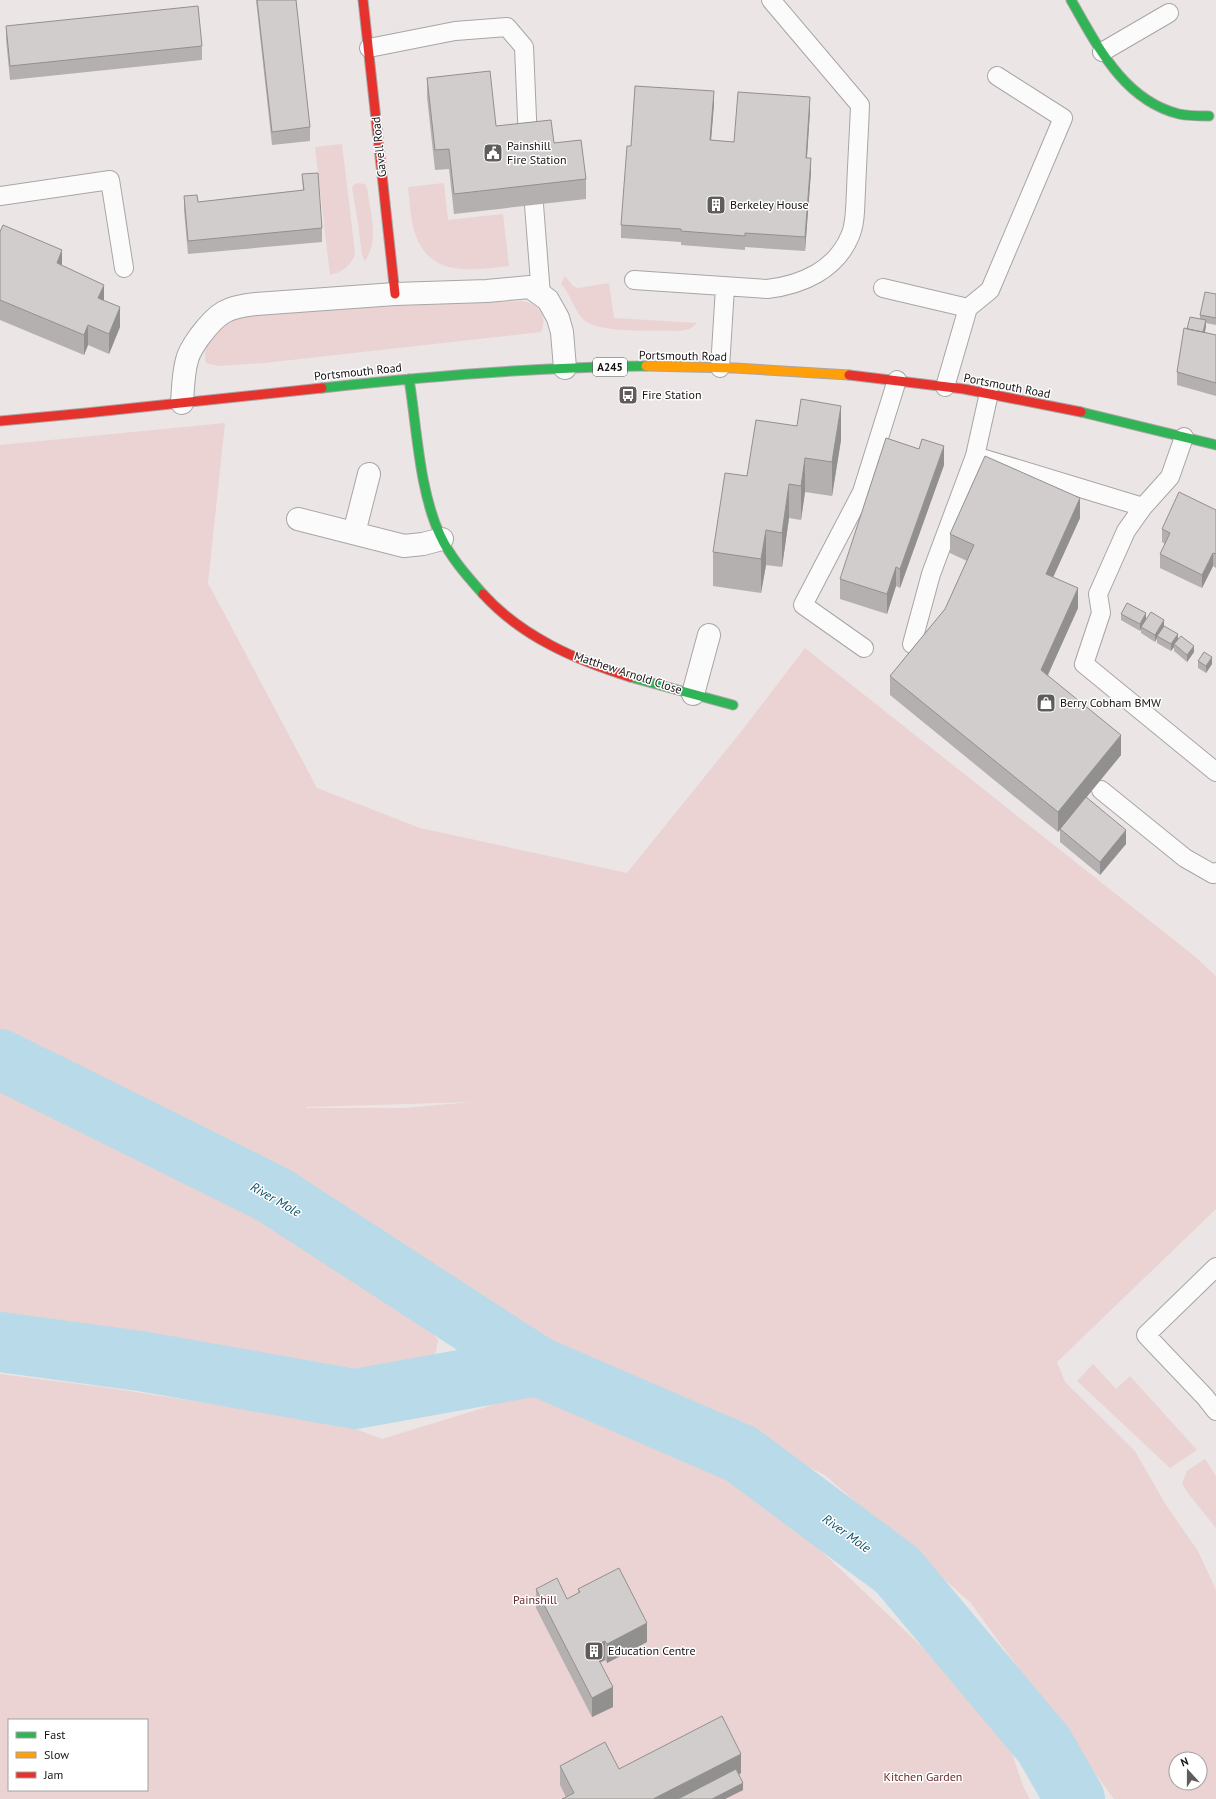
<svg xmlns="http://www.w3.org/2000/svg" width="1216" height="1799" viewBox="0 0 1216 1799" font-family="'PT Sans',sans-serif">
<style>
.green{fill:#ead3d2;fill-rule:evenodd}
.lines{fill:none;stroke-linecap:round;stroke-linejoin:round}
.river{stroke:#b8dae9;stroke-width:60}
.lane-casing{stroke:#a9a5a5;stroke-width:20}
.street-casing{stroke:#a9a5a5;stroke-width:24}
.fast-casing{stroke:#a9a5a5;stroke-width:11}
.slow-casing{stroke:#a9a5a5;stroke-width:11}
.jam-casing{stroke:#a9a5a5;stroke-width:11}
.lane{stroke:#fcfbfb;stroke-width:18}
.street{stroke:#fcfbfb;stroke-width:22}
.fast{stroke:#30b455;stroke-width:9}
.slow{stroke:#ff9f0a;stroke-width:9}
.jam{stroke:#e5322d;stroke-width:9}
.wall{fill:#b4b0af}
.shaded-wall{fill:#92908f}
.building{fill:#d1cdcc;stroke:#92908f}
.labels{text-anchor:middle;stroke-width:3;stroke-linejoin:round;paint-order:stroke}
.shield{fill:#fff;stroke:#5c5a5a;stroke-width:1}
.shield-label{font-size:11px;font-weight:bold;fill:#161313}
.poi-label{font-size:12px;fill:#161313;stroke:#fff;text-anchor:start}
.street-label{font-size:12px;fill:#161313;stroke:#fff}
.park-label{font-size:12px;fill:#6a2b2e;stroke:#fff}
.water-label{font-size:13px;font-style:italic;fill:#0e5168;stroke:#fff}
</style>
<rect width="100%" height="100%" fill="#ebe5e5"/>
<path class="green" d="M342,144l13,109c-3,13 -13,19 -25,22l-15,-128z
M356,183l9,1 2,4c3,24 13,52 -2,73l-3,-6 -4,-32 -6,-36z
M444,183l4,37 55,-6 6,52c-34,4 -78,12 -93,-30 -6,-15 -6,-33 -8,-49z
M565,276l8,10 5,2 31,-5 5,35 83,5 -7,6 -11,2c-21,-1 -80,3 -95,-11 -10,-9 -13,-26 -23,-36z
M522,301c17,3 26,15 19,31l-277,31 -46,3 -12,-3c-6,-21 19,-43 38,-48l152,-9z
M225,423l-17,160 109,205 103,40 207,45 117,-145 61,-80 388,307 23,21v233l-159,153 8,20 70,69 31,54 32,46 18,39v209h-102l-144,-197 -145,-127 -251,-120 -203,-115 -270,-158 -101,-39v-598zM472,1102l-67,6h-99v-1zM1176,1759h24v24h-24z
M0,1085l178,77 135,80 109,79 16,19 -4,20 -22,5 -52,3 -123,-6 -237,-42z
M1093,1364l23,25 14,-13 67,74 -27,18 -93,-87z
M0,1374l110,14 235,37 37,14 166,-51 191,85 263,250 21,63 7,13h-1030zM9,1720h138v70h-138z
M1205,1459l11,17v52l-29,-36 -5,-9 5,-12z"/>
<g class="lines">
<path class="river" d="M0,1059l272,135 265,172 204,88 156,116 147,175 31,54
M0,1342l140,19 215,38 182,-33"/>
<g class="lane-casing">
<path id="lane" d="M369,48l86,-17 52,-4 17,20 4,95
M1102,52l67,-39
M0,196l110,-16 14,88
M534,205l7,90
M634,280l133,9c35,-4 69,-19 83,-53 6,-13 5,-32 6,-45 1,-29 3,-57 4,-86l-89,-105
M883,288l85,20 -23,79
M968,308l22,-18 73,-172 -66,-42
M720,368l5,-81
M1184,437l-14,40 -27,30 -17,24 -28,63 3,19 -17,51 132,108
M975,456l14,-63
M912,644l19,-70 44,-118 168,51
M864,648l-61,-43 59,-113 35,-112
M1101,790l84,68 28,16 3,-2
M1216,1267l-70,68 59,62 11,14"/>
</g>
<g class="street-casing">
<path id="street" d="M182,403c1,-14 1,-29 5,-43 2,-9 8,-17 13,-24 18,-24 27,-29 56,-32l139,-10 92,-3 43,-4 18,13 10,18 4,14 3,36
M298,519l106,27 19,-2 19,-5
M354,533l15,-59
M693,694l16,-59"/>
</g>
<g class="fast-casing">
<path id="fast" d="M1071,0c26,45 52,100 108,114 9,2 20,2 30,2
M409,379c8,49 10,111 31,156 10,22 27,41 43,59
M322,388c108,-12 216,-21 324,-22
M1081,412l135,33
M630,677l103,28"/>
</g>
<g class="slow-casing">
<path id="slow" d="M646,366l89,2 114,7"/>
</g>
<g class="jam-casing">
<path id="jam" d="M363,0l32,294
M849,375l115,14 117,23
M0,421l86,-8 236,-25
M483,594c39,43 93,66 147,83"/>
</g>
<use href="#lane" class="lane"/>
<use href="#street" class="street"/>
<use href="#fast" class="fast"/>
<use href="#slow" class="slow"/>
<use href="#jam" class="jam"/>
</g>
<path class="wall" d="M256,0h40l14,127v14l-38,4z
M6,26l196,20v14l-192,20 -4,-41z
M427,78l69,48 58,17 32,36v20l-132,15 -5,-45 -14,1 -8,-73z
M714,104l-3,36 23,2 76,-31 -3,47 4,14 -6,79 -60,-4v3l-64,-5v-3l-60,-4v-13l10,-79z
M302,174l20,54v14l-134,12 -4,-44v-14l14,6 105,-12z
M0,232l62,34 42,35 16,26 -11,27 -21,-9 -4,10 -84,-35z
M1216,294v31l-10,-2 -2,9 12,3v61l-39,-11v-13l10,-43 13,-10v-4z
M841,440l-9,56 -27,-4 -4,28 -12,-2 -7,49 -16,-2 -5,28 -48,-7v-34l34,-76z
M944,465l-44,123 -4,-2 -9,28 -47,-15v-20z
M1216,510v58l-3,-2 -11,22 -42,-20v-14l5,-10 -3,-2v-13z
M1080,518l-27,59 25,31 -30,67 73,80 -63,77 -168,-137v-19l55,-67 22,-48 -17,-8v-19z
M1121,614l25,6 18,6 14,14 16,12 -7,10 -13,-11v-4l-3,4 -14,-8v-5l-2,4 -14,-9v-6l-1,4 -19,-11z
M1198,661l14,3 -6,9 -8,-5z
M1060,829l66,15 -26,31 -40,-33z
M536,1589l31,10 11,-6v-4l69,53 -40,21 -2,-3 -5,3 13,44 -21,10 -56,-109z
M560,1766l59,3 122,4 -2,2 4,15 -18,9h-163l4,-2 -6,-12z"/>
<path class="shaded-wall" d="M714,91v13l-4,49v-13z
M810,97v14l-4,60v-13z
M811,158v14l-6,79v-14z
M62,250v19l-5,-6z
M104,285v19l-6,-6z
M120,307v20l-11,27v-20z
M1206,320v7l-4,18v-6z
M88,325v20l-4,10v-20z
M841,406v34l-9,56v-34z
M944,446v19l-44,123v-19z
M805,458v34l-4,28v-34z
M789,484v34l-7,49v-34z
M1080,498v20l-34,75v-19z
M766,530v35l-5,28v-34z
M1213,553v13l-11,22v-13z
M896,567v19l-9,28v-20z
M1078,588v20l-37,82v-20z
M1146,613v7l-6,11v-7z
M1164,620v7l-7,9v2l-2,4v-7z
M1178,634v7l-4,3v3l-3,4v-7z
M1194,646v6l-7,10v-7z
M1212,657v7l-6,9v-7z
M1121,735v20l-63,77v-20z
M1126,830v14l-26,31v-13z
M647,1623v19l-40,21v-19z
M605,1641v19l-13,6v-19z
M613,1687v20l-21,10v-19z
M741,1754v19l-50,26h-38z
M743,1783v7l-18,9h-13z"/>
<path class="building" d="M257,0h39l14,127 -38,5z
M198,6l4,40 -192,20 -4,-40z
M490,71l6,55 55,-6 3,23 27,-3 5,39 -132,15 -5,-45 -14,1 -8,-72z
M635,86l79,5 -4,49 24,2 4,-50 72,5 -4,61h5l-6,79 -60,-4v3l-64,-5v-2l-60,-4 6,-79h4z
M318,173l4,55 -134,13 -4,-45 13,-1 1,7 106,-12 -2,-16z
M3,225l59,25 -5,13 47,22 -6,13 22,9 -11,27 -21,-9 -4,10 -84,-35v-68z
M1205,292l11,2v24l-16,-3z
M1190,317l16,3 -3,12 -16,-3z
M1184,328l32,7v48l-39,-11z
M801,399l40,7 -9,56 -27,-4 -4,28 -12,-2 -7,49 -16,-3 -5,29 -48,-7 12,-79 22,3 9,-56 41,6z
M886,438l33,11 3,-10 22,7 -44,123 -4,-2 -9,27 -47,-15z
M985,456l95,42 -34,76 32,14 -37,82 80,65 -63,77 -168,-136 55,-67 29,-64 -24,-11z
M1179,492l37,18v44l-3,-1 -11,22 -42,-21 10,-21 -8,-4z
M1127,603l19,10 -6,11 -19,-10z
M1151,612l13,8 -9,15 -14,-8z
M1164,626l14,8 -7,10 -14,-8z
M1181,636l13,10 -7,9 -13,-11z
M1204,652l8,5 -6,9 -8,-5z
M1086,797l40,33 -26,32 -40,-33z
M619,1568l28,55 -40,21 -2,-3 -13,6 21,40 -21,11 -56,-109 21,-11 10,21 13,-7 -2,-3z
M722,1716l19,38 -88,45h-91l12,-6 -14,-27 45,-24 14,27z
M736,1769l7,14 -31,16h-34z"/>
<defs>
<g id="civic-square" transform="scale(1)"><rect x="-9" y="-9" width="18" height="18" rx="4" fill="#615c5c" stroke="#fff"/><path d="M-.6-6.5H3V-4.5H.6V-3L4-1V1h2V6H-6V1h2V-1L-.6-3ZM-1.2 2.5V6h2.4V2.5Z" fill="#fff"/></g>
<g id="building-square" transform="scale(1)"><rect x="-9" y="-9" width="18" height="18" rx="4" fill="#615c5c" stroke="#fff"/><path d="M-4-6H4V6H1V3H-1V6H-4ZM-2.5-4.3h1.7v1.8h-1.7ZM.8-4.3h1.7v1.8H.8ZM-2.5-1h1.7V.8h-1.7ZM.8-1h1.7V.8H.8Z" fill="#fff"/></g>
<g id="bus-square" transform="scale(1)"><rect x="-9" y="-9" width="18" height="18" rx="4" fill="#615c5c" stroke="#fff"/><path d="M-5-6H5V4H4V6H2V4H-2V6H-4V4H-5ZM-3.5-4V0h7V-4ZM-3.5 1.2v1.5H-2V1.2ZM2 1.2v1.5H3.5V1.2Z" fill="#fff"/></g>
<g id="shop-square" transform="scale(1)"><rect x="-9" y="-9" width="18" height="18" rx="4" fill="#615c5c" stroke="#fff"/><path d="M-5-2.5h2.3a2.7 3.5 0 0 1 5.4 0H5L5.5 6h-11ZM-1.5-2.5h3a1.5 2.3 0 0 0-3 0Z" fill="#fff"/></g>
</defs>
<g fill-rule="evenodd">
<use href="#civic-square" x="493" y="153"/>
<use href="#building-square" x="716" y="205"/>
<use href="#bus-square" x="628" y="395"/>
<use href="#shop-square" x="1046" y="703"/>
<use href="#building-square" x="594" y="1651"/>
</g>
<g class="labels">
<rect class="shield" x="593" y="358" width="34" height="18" rx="3"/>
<g class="shield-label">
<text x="610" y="371">A245</text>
</g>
<g class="poi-label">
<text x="507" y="150">Painshill<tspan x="507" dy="14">Fire Station</tspan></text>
<text x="730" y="209">Berkeley House</text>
<text x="642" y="399">Fire Station</text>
<text x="1060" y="707">Berry Cobham BMW</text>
<text x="608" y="1655">Education Centre</text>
</g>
<g class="street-label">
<text transform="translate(379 147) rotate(-96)" y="4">Gavell Road</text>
<text transform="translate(683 356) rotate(1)" y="4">Portsmouth Road</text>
<text transform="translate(358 372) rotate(-6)" y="4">Portsmouth Road</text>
<text transform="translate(1007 386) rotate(11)" y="4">Portsmouth Road</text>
<text transform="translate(628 673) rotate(18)" y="4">Matthew Arnold Close</text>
</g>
<g class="park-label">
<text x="535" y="1604">Painshill</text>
<text x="923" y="1781">Kitchen Garden</text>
</g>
<g class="water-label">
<text transform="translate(276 1199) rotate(30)" y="5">River Mole</text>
<text transform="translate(847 1533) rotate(36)" y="5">River Mole</text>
</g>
</g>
<rect x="8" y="1719" width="140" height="72" fill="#ffffff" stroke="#a2a1a1"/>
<rect x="16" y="1732" width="20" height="6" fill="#30b455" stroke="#a2a1a1"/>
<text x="44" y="1739" font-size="12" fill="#161313">Fast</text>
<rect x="16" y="1752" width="20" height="6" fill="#ff9f0a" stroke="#a2a1a1"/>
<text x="44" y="1759" font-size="12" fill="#161313">Slow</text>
<rect x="16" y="1772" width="20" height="6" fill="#e5322d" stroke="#a2a1a1"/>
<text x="44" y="1779" font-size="12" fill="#161313">Jam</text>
<g transform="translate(1188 1771) rotate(339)"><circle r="19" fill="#ffffff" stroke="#a2a1a1"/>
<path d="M0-3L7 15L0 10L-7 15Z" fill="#615c5c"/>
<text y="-6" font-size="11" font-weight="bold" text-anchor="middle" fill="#161313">N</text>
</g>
</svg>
